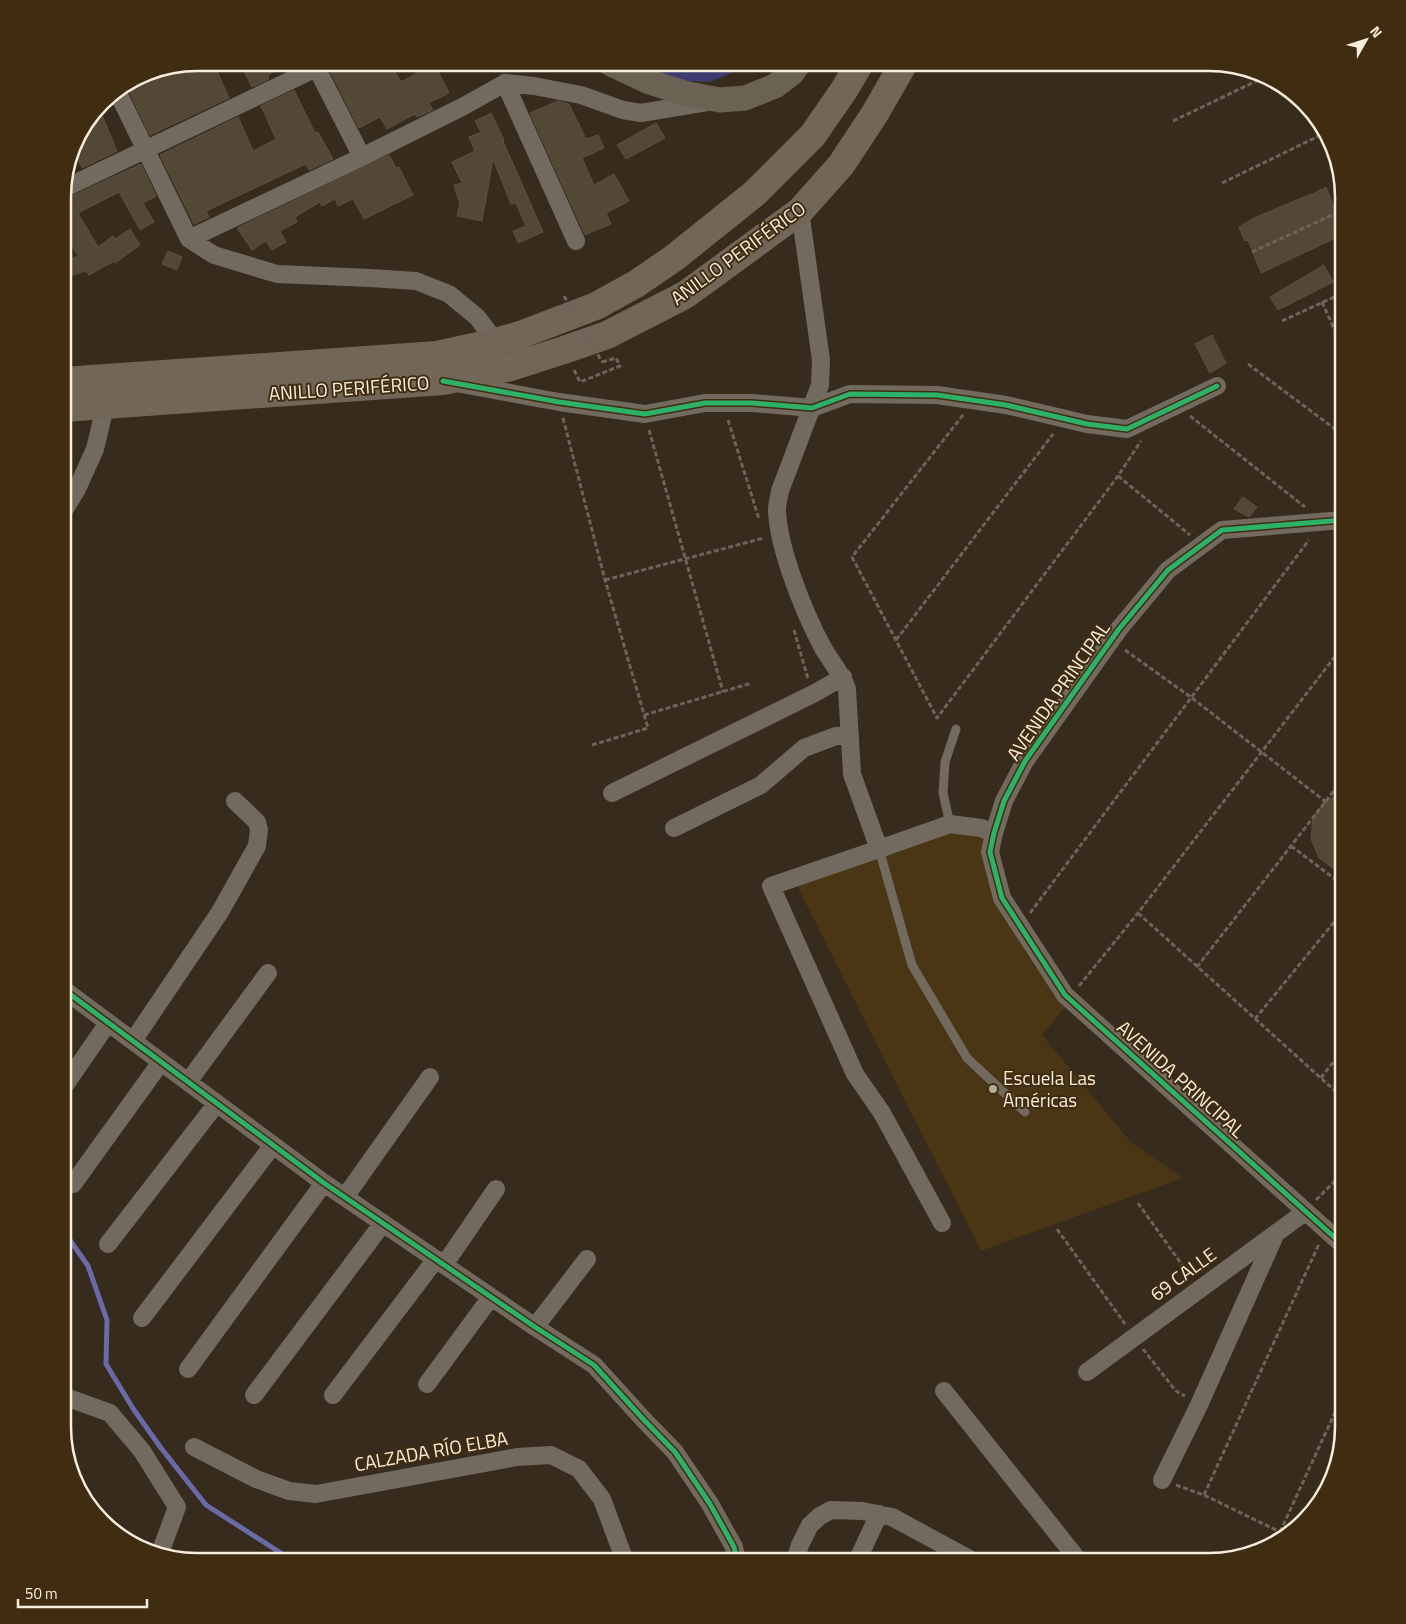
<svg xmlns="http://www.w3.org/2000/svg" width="1406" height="1624" viewBox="0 0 1406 1624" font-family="'Titillium Web',sans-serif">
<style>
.built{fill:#4a3514}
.green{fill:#3d3b6e}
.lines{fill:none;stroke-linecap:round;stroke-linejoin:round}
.stream{stroke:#6a6aa9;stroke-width:5}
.building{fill:#534735;stroke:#5a5144}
.path{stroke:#6c6459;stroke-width:3;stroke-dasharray:5 2.5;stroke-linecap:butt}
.lane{stroke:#726a5f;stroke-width:9}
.street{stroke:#726a5f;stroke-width:18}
.secondary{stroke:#6c6253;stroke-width:25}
.highway{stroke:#716658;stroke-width:28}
.path-bridge{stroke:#6c6459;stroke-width:3;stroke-dasharray:5 2.5;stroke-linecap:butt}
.cycleway-casing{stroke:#402d11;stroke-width:8}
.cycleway{stroke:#2db169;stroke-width:5}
.poi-dot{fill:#b5a999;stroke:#402d11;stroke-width:2}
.labels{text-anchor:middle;stroke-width:4;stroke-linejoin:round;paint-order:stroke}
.street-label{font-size:19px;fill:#f9eddd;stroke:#402d11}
.poi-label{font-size:19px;fill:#f9eddd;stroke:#402d11;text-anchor:start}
.rim{fill:none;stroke:#f9eddd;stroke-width:2.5}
</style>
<rect width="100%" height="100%" fill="#362b1c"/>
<path class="built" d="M949,830l36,5 -4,19 14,46 39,65 33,40 -25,30 89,107 52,36 -202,73 -184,-365z"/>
<path class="green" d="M637,63h118l-45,19 -42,-2z"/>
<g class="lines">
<path class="stream" d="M63,1230l25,36 19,54 -1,44 28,46 27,38 45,57 81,52 4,4"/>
</g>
<path class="building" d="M198,62h15l16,36 -79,37 -24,-50 20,-12z
M240,63h49l-21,12 1,4 -17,8z
M346,63h44l11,19 33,-19 15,30 -20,10 4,7 -16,7 -2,-3 -28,15 -7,-12 -21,11 -28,-55 5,-6z
M294,90l21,43 3,-1 15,27 -24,11 -3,-6 -100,47 3,6 -15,7 -34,-69 78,-38 15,34 23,-12 -15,-33z
M558,101l11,3 17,35 12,-4 6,13 -22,10 12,27 20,-11 15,27 -23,12 5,11 -26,11 -55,-122z
M101,113l16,38 -35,17 -9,-19 3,-11 11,-5 -2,-6 7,-10z
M491,113l13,27 -1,1 40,91 -25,11 -5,-12 13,-5 -10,-23 -5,1 -18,-45 -11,62 -25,-5 3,-12 -6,-19 8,-2 -10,-21 23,-11 -6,-14 12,-5 -6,-11z
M656,123l9,15 -39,21 -9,-14z
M389,155l7,13 3,-1 14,28 -49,24 -11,-20 -15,7 -3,-7 -13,7 -2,-4 -25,15 2,5 -17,9 6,11 -14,8 -6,-9 -14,9 -15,-22z
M141,164l15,32 -13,7 11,19 -14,8 -21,-38 -41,21 20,34 15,-11 2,3 15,-10 10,16 -25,18 -1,-2 -25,14 -3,-4 -17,5 -5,-15 14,-5 -15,-26v-30z
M1326,187l12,31 6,-3v19l-83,39 -13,-33 -3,1 -6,-14 15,-9 57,-24v1z
M168,251l14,6 -5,13 -15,-6z
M1324,265l9,17 -55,28 -8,-13z
M1212,335l14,28 -16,10 -15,-29z
M1243,497l14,10 -8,10 -15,-8z
M1344,793v83l-25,-18 -8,-19 2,-21 12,-17z"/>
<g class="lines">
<path class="path" d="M1173,121l94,-45
M1222,183l103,-50
M1252,252l91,-42
M1322,302l14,31 7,6
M1282,321l61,-28
M1248,364l95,71
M574,370l6,12 40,-16 -4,-8 -14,4
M963,415l-111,142 85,161 181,-242 23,-35
M1190,416l115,91
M563,418l42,162 43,148 -56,17
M728,420l31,99
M649,430l74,262
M1118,476l72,59
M605,580l159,-42
M794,630l14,49
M896,640l157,-206
M1125,650l67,48 134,104
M644,715l108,-32
M1291,846l52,39
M1030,913l279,-373
M1138,913l205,185
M1197,967l146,-188
M1079,986l59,-73 205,-267
M1255,1019l88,-108
M1321,1078l22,-29
M1316,1200l27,-27
M1138,1203l52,73
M1057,1229l68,95
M1143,1349l33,42 9,5
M1176,1485l28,10 76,37 4,5
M1204,1495l115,-251
M1280,1532l63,-137"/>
<path class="lane" d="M950,824l-7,-31 2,-31 11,-33
M879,849l33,116 55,93 58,54"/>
<path class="street" d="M314,63l48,94
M505,83l71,158
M117,91l72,148 25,16 63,19 93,4 46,3 33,13 28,23 19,25
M63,189l264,-126
M800,211l21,149 -1,25 -40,106c-1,6 -3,13 -3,19 1,38 27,102 45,136 8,15 19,26 25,43l5,85 27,75 71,-25 31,4 13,5
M189,239l173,-82 102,-51 41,-23 29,3 47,9 42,15 18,3 66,-11
M456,383l103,19 86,12 60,-11h47l60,5 38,-14 87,1 69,10 81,19 40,5 90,-43
M63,512l14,-23 18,-40 10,-42
M1343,520l-121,10 -54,40 -49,59 -94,132 -21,40 -10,32 -4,19 12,46 63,97 278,250
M612,793l201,-99 30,-17
M674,828l87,-43 43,-37 32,-12h14
M879,849l-108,37 84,188 27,39 60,110
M63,989l261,194 211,144 59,38 50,55 31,32 35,52 24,43 3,14
M133,1041l87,-129 37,-66 2,-16 -2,-8 -22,-21
M188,1082l80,-109
M63,1088l45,-65
M73,1184l88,-122
M345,1197l85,-120
M108,1244l109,-141
M444,1265l52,-76
M142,1318l131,-173
M535,1327l52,-68
M188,1369l136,-186
M1087,1372l218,-160
M427,1384l64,-87
M944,1391l135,170
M254,1395l129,-172
M333,1395l103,-136
M63,1396l47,17 32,38 35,56 -17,46
M194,1447l62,32 33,12 27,3 201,-37 34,-2 28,14 23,30 23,62
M1162,1480l37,-75 77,-172
M795,1561l5,-16 10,-20 10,-9 11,-6 32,1 29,6 81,44
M857,1561l22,-47"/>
<path class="secondary" d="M609,63l38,18 37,12 36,7 25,-2 30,-12 17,-13 7,-10"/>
<path class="highway" d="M63,381l374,-26 59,-13 24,-7 76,-29 40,-22 38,-26 81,-65 58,-58 31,-45 16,-27
M63,408l380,-27 68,-14 53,-17 43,-15 78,-40 115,-84 41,-46 33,-50 30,-52"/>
<path class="path-bridge" d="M564,296l38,66"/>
<g class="cycleway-casing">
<path id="cycleway" d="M443,381l116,21 86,12 60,-11h47l60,5 38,-14 87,1 69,10 81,19 40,5 90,-43
M1343,520l-121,10 -54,40 -49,59 -94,132 -21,40 -10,32 -4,19 12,46 63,97 278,250
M63,989l261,194 211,144 59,38 50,55 31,32 35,52 24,43 3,14"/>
</g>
<use href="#cycleway" class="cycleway"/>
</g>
<circle class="poi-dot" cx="993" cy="1089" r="5"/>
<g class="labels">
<g class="street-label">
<text transform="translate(738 253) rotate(-36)" y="7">ANILLO PERIFÉRICO</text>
<text transform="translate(349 388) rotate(-4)" y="7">ANILLO PERIFÉRICO</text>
<text transform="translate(1058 691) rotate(-55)" y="7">AVENIDA PRINCIPAL</text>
<text transform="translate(1181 1079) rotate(42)" y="7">AVENIDA PRINCIPAL</text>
<text transform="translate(1183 1274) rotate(-36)" y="7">69 CALLE</text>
<text transform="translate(431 1451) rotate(-10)" y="7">CALZADA RÍO ELBA</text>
</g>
<g class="poi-label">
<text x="1003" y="1085">Escuela Las<tspan x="1003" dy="22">Américas</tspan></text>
</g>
</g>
<path d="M0 0H1406V1624H0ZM197 71H1209A126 126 0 0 1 1335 197V1427A126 126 0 0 1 1209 1553H197A126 126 0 0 1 71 1427V197A126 126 0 0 1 197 71Z" fill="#402d11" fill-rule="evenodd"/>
<path class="rim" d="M197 71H1209A126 126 0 0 1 1335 197V1427A126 126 0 0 1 1209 1553H197A126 126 0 0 1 71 1427V197A126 126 0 0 1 197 71Z"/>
<g transform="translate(1366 40) rotate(51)" stroke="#402d11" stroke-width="4" paint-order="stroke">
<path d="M0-4L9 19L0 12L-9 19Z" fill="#f9eddd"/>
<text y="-8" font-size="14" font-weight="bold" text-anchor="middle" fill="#f9eddd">N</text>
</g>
<path d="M18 1599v8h129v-8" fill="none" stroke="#f9eddd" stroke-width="2.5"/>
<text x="25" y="1599" font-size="15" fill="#f9eddd" stroke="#402d11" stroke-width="4" paint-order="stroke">50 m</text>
</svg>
